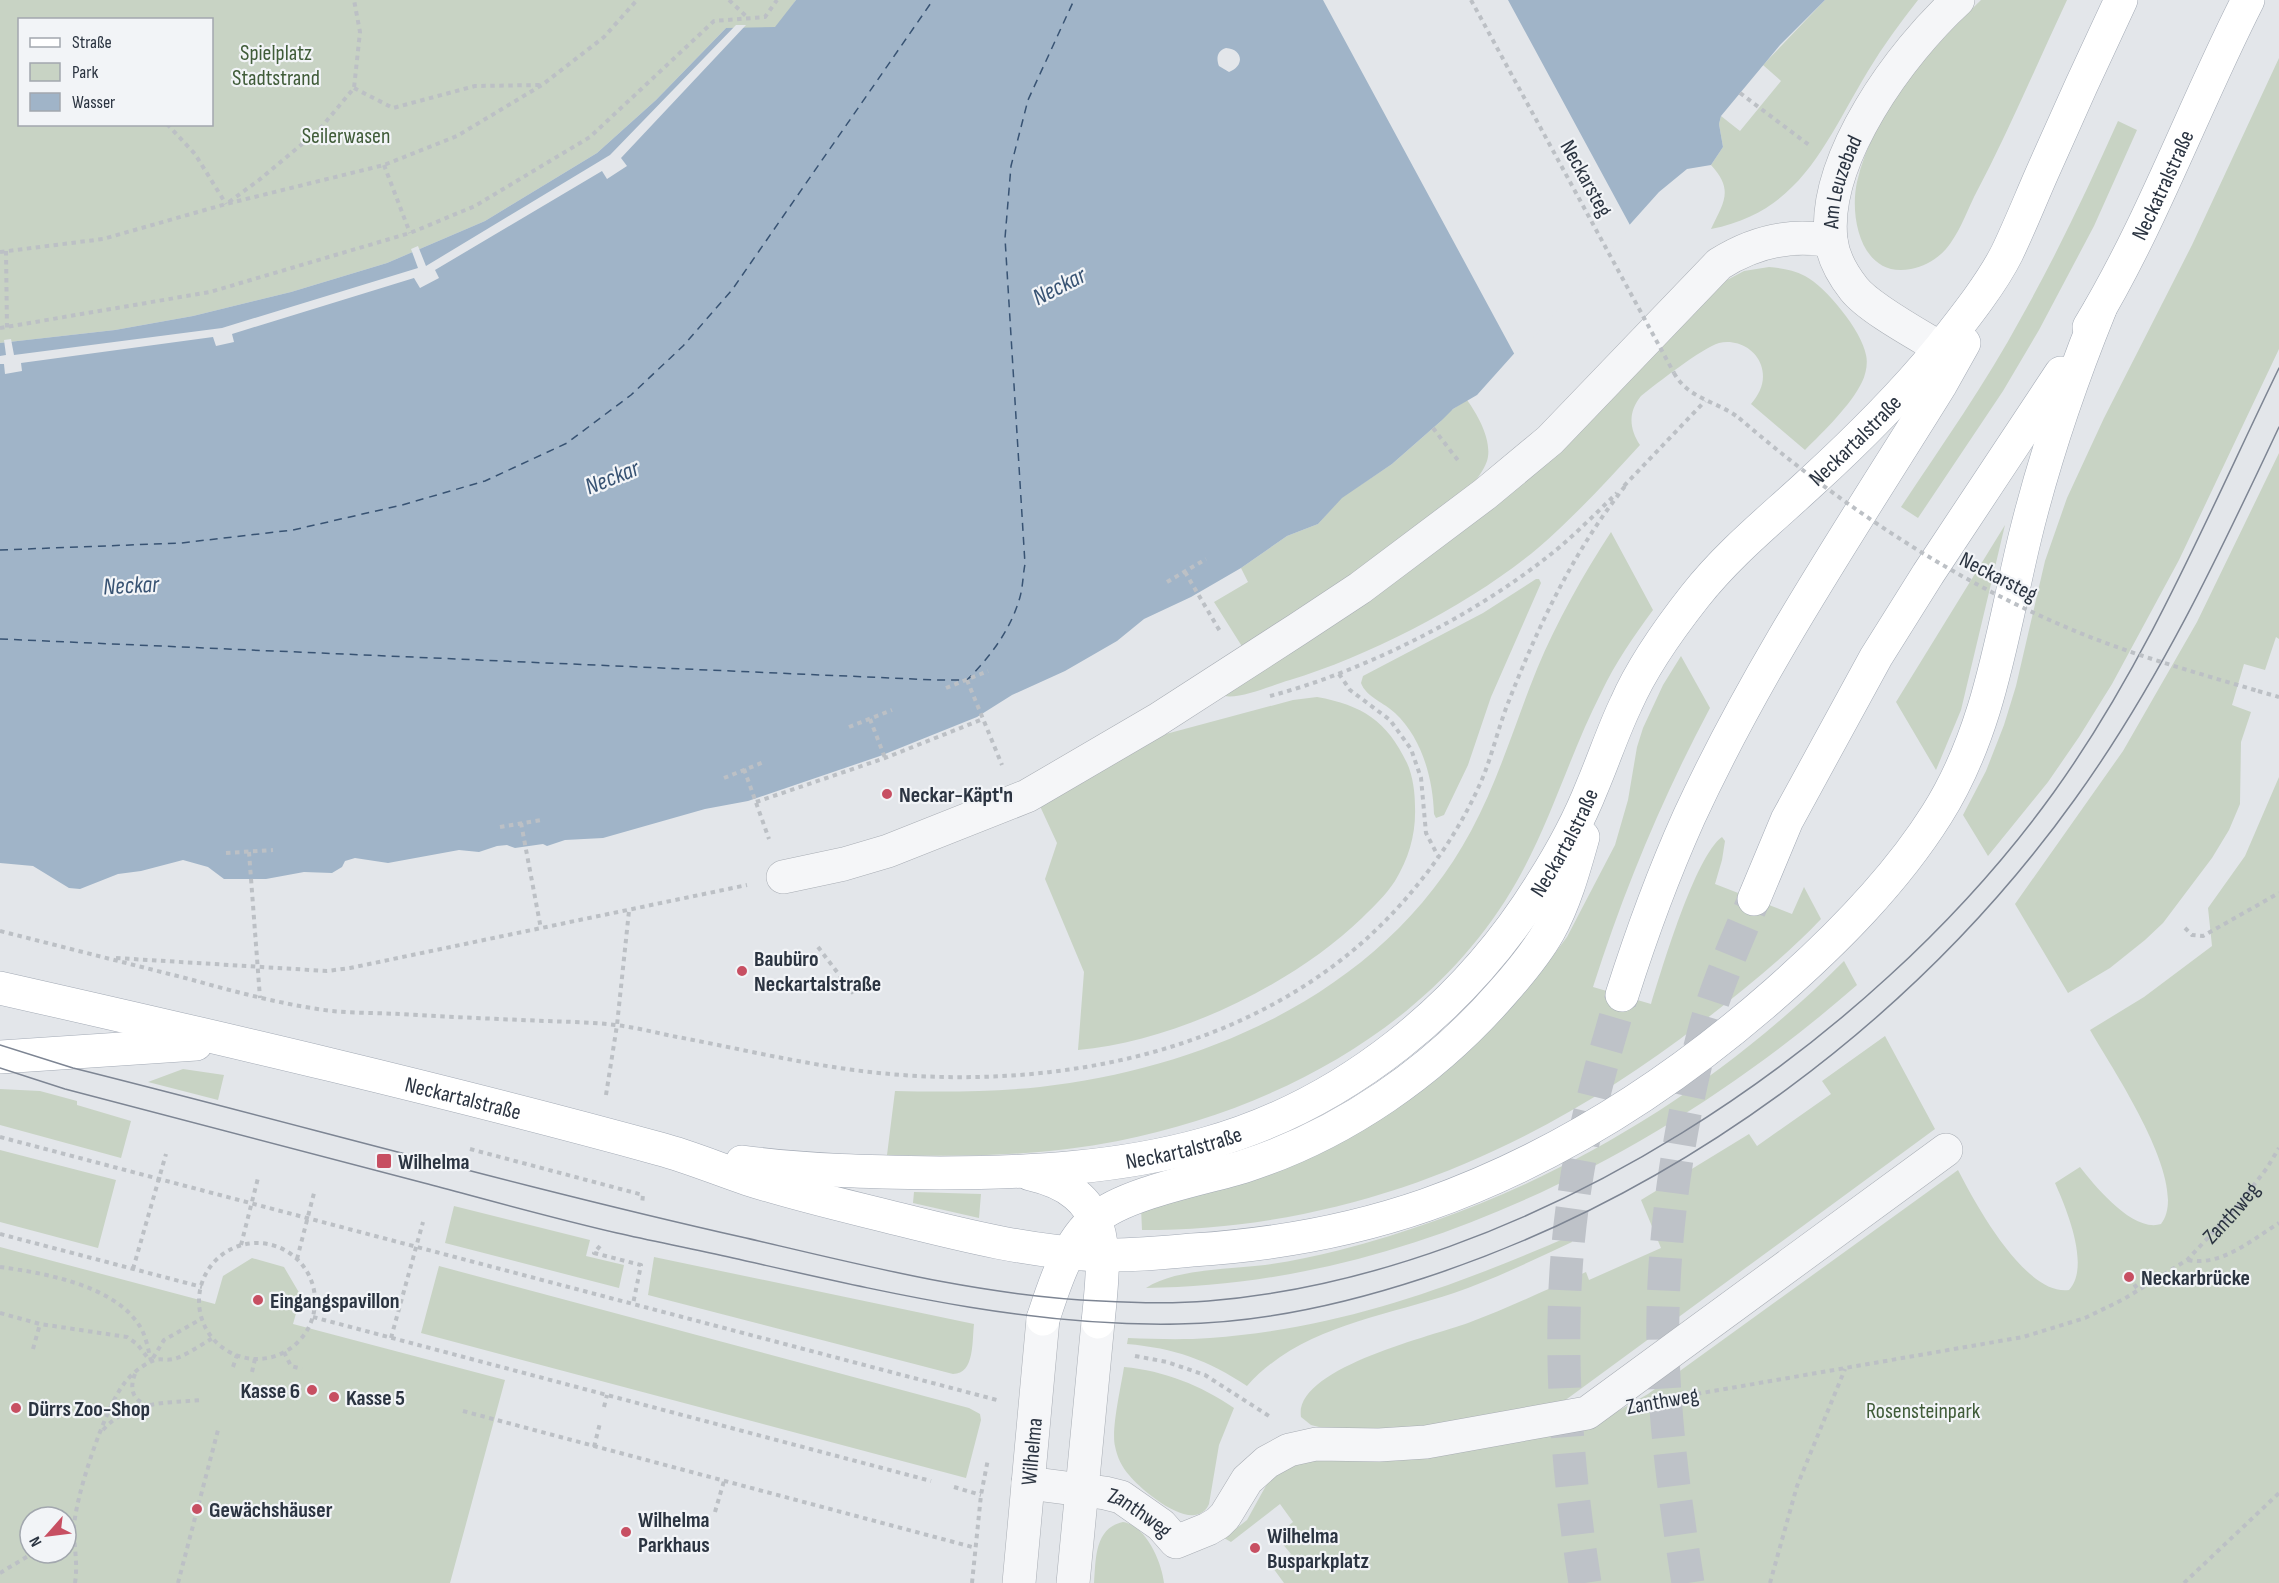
<svg xmlns="http://www.w3.org/2000/svg" width="2279" height="1583" viewBox="0 0 2279 1583" font-family="'Sofia Sans Condensed',sans-serif">
<style>
.green{fill:#c8d3c4;fill-rule:evenodd}
.water{fill:#a0b4c8;fill-rule:evenodd}
.pier{fill:#e3e6ea}
.lines{fill:none;stroke-linecap:round;stroke-linejoin:round}
.ferry{stroke:#385373;stroke-width:1.5;stroke-dasharray:8 6;stroke-linecap:butt}
.major-tunnel{stroke:#bec2c8;stroke-width:33;stroke-dasharray:33 16;stroke-linecap:butt}
.minor-casing{stroke:#a8adb4;stroke-width:34}
.major-casing{stroke:#a3aab5;stroke-width:34}
.path{stroke:#bcc0c5;stroke-width:4;stroke-dasharray:4.5 4.5;stroke-linecap:butt}
.minor{stroke:#f5f6f8;stroke-width:33}
.major{stroke:#fff;stroke-width:33}
.tram{stroke:#7d8593;stroke-width:1.5}
.path-bridge{stroke:#bcc0c5;stroke-width:4;stroke-dasharray:4.5 4.5;stroke-linecap:butt}
.poi-dot{fill:#c74f62;stroke:#f2f4f7;stroke-width:2}
.labels{text-anchor:middle;stroke-width:4.5;stroke-linejoin:round;paint-order:stroke}
.park-label{font-size:22px;fill:#405c39;stroke:#f2f4f7}
.street-label{font-size:22px;fill:#2b3441;stroke:#f2f4f7}
.poi-label{font-size:22px;font-weight:bold;fill:#2b3441;stroke:#f2f4f7;text-anchor:start}
.water-label{font-size:24px;font-style:italic;fill:#385373;stroke:#f2f4f7}
</style>
<rect width="100%" height="100%" fill="#e3e6ea"/>
<path class="green" d="M0,0h796l-20,28h-50l-70,72 -59,53 -112,68 -98,42 -96,29 -98,24 -78,14 -115,13zM20,20h192v104h-192z
M1825,0h93c-18,23 -35,46 -50,71 -43,71 -66,140 -157,158 13,-27 23,-39 0,-64l12,-18 -4,-23 2,-8 19,15 41,-50 -18,-16z
M1981,0h86c-31,66 -59,133 -93,197 -8,17 -16,38 -28,52 -10,11 -21,17 -35,20 -49,10 -62,-51 -54,-87 17,-73 73,-132 124,-182z
M2279,58v291l-100,211 -67,124 -33,53 -31,45 -60,74 -25,-41 23,-44 18,-46 12,-39 29,-125 22,-63 37,-80 88,-173z
M2118,121l19,9 -43,96 -55,104 -36,61 -85,127 -17,-11c41,-62 85,-124 120,-189 36,-64 67,-130 97,-197z
M1769,267c12,1 25,3 36,9 21,11 57,55 61,79 2,8 0,19 -4,27 -11,23 -38,49 -57,68l-54,-46c10,-12 15,-24 10,-39 -6,-17 -25,-26 -42,-22 -17,5 -63,41 -78,53 -13,16 -12,32 -1,49 -33,36 -66,72 -102,103 -64,54 -168,108 -248,132 -18,5 -48,19 -66,16l1,-3 502,-413 17,-9z
M1467,400c11,15 26,42 20,61 -4,11 -11,19 -18,28l-115,88 -111,71 -29,-46 34,-20 -7,-14 46,-32 31,-12 23,-26 51,-34 49,-43 6,-8z
M2279,453v186l-3,-2 -11,33 -21,-6 -12,41 19,7 -10,30 -1,62 -11,26 -17,28 -49,65 -18,17 -35,28 -42,25 -53,-89 108,-153 74,-129z
M2005,525l-44,185 -25,60 -40,-68z
M1611,532l42,78c-19,26 -38,53 -52,83 -31,61 -50,128 -84,188 -82,145 -240,228 -399,260 -76,15 -154,16 -231,14l8,-64c49,1 97,1 145,-4 171,-19 347,-99 431,-256 28,-52 44,-108 66,-162 20,-48 46,-94 74,-137z
M1536,579h3l2,4 -50,114 -23,68 -24,50 -8,3 -2,-4c-1,-35 -12,-76 -39,-101 -10,-10 -29,-16 -34,-30l2,-7 120,-63z
M1681,656l29,52c-48,90 -86,182 -117,279l58,17c11,-35 44,-148 71,-167l3,4 -3,19 -7,24 77,30 12,-27 17,32c-36,38 -78,71 -120,104 -164,127 -348,207 -559,207l-1,-22 270,-111 43,-33 38,-36 41,-46 34,-45 48,-92 13,-45 9,-53 6,-19 20,-43z
M1317,697c45,8 70,24 90,66 6,13 8,30 8,44 1,27 -6,51 -20,74 -9,14 -21,25 -33,37 -69,67 -188,124 -284,132l6,-78 -39,-93 12,-36 -18,-39 112,-66 142,-38z
M2279,777v806h-995l-11,-15 18,-14 -15,-18 17,-14 -13,-18 -49,38 -7,-4 23,-18 21,-38 12,-11 27,-11 288,-36 53,-30 310,-224c17,33 67,126 111,120 22,-24 -3,-82 -14,-107l25,-16c15,19 53,66 81,57 31,-39 -50,-157 -71,-194l54,-33 68,-51 -4,-38 37,-52z
M1844,961l13,24c-192,168 -451,301 -711,303 28,-19 84,-19 119,-23 25,-3 50,-9 75,-15 193,-50 363,-148 504,-289z
M1885,1036l50,93 -379,278 -131,23h-94l-20,-5 -10,-8c-8,-49 132,-81 167,-94 40,-15 78,-33 118,-51l3,8 72,-32 -20,-48 108,-66 8,12 74,-52 -9,-13z
M183,1069l41,6 -6,25 -70,-18z
M0,1089l40,2 37,10v4l54,16 -10,37 -121,-33z
M0,1150l116,30 -18,68 -98,-26z
M914,1192l67,2 -2,24 -66,-15z
M454,1206l136,34 -4,16 38,9 -5,23 -174,-45z
M1570,1236l2,6c-39,18 -77,37 -118,51 -71,24 -155,34 -207,93 -39,-26 -73,-38 -120,-42l1,-6c27,1 55,2 82,0 128,-9 243,-51 360,-102z
M0,1247l215,57 8,-28 29,-18 32,9 17,29 -8,28 212,56 -55,203h-450zM30,1517h36v36h-36z
M654,1257l320,67c-2,16 1,50 -21,50l-305,-79z
M439,1266l530,142 11,6 1,6 -15,58 -545,-145z
M1124,1367c41,4 76,18 110,41l-15,37 -10,59c-14,32 -67,-13 -80,-29 -7,-8 -12,-18 -14,-29 -4,-17 6,-59 9,-79z
M1123,1522c23,3 39,41 41,61h-70c2,-23 0,-55 29,-61z"/>
<path class="water" d="M796,0h1029l-45,45 -59,71 -2,8 4,23 -12,18 -24,4 -28,23 -182,203 -24,14 -12,12 -49,43 -50,34 -24,26 -31,12 -46,32 -50,29 -47,22 -27,22 -52,30 -53,24 -35,22 -97,39 -132,45 -43,8 -102,29 -38,2 -18,6 -4,-2 -28,4 -8,-3 -10,1 -18,6 -20,-2 -71,13 -33,-5 -10,3 -3,6 -10,6 -28,-1 -38,7h-42l-16,-12 -25,-7 -42,11 -23,3 -38,15 -11,-1 -36,-22 -33,-3v-520l115,-13 78,-14 98,-24 96,-29 98,-42 112,-68 59,-53 70,-72 49,-1zM1226,48c17,1 19,18 3,24l-10,-6c-3,-8 -2,-15 7,-18z"/>
<path class="pier" d="M1323,0h185l123,227 -115,130z
M736,25h10l-125,133 6,8 -20,13 -5,-8 -167,99 4,8 -19,10 -6,-10 -182,56 2,8 -18,4 -3,-9 -192,26 1,8 -17,3 -1,-10h-4v-8l6,-1 -2,-15 7,-1 3,16 208,-27 196,-60 -7,-19 7,-3 8,20 184,-111z"/>
<g class="lines">
<path class="ferry" d="M0,550l181,-7 112,-13 109,-25 83,-24 82,-38 64,-48 52,-49 49,-56 201,-290
M0,639l936,41h31c24,-24 44,-51 53,-83 3,-11 3,-23 5,-33l-20,-326 6,-72 17,-66 46,-100"/>
<path class="major-tunnel" d="M1585,1583c-21,-133 -31,-273 -8,-407 10,-62 27,-121 45,-181
M1688,1583c-14,-89 -27,-181 -25,-271 2,-95 17,-189 41,-281 12,-45 32,-89 50,-132"/>
<g class="minor-casing">
<g id="minor">
<path id="s2" d="M1940,348c-23,-14 -71,-40 -86,-59 -11,-14 -21,-32 -23,-49 -9,-81 70,-188 127,-240"/>
<path d="M783,877l61,-13 44,-13 139,-55 130,-76 141,-91 62,-41 125,-94 65,-54 169,-176c35,-22 72,-31 112,-23"/>
<path id="s3" d="M1028,1483l77,10 16,4 40,28 15,17 32,-13 10,-6 7,-7 22,-36 20,-18 22,-12 27,-6 63,1 47,-3 161,-29 359,-263"/>
<path id="s4" d="M1019,1583l24,-264"/>
<path d="M1073,1583l25,-261"/>
</g>
</g>
<g class="major-casing">
<g id="major">
<path id="s5" d="M2089,327c63,-104 104,-219 159,-327"/>
<path d="M1754,899l33,-79 89,-163 52,-83 133,-201"/>
<path id="s6" d="M0,988c221,50 441,101 660,161 30,8 58,20 88,30 46,15 94,26 142,38 68,17 137,35 209,38 31,1 62,-2 93,-5 79,-5 159,-19 234,-45 130,-46 249,-123 351,-213 59,-52 118,-111 160,-178 53,-84 65,-182 88,-277 19,-78 45,-154 75,-228"/>
<path d="M1622,995c19,-60 41,-120 67,-178 70,-152 164,-291 252,-433l23,-41"/>
<path d="M0,1057l196,-13"/>
<path id="s7" d="M742,1162c66,9 132,10 198,11 89,0 179,-5 265,-29 140,-39 261,-138 337,-261 19,-30 37,-63 50,-96 12,-28 21,-56 34,-83 17,-39 43,-75 69,-108 33,-42 74,-75 113,-111 46,-42 91,-86 131,-135 22,-28 52,-65 68,-97 13,-27 24,-55 36,-82 25,-57 51,-114 78,-171"/>
<path d="M1030,1174c84,19 75,79 68,148"/>
<path d="M1043,1319c11,-33 24,-77 52,-100 32,-27 109,-40 150,-53 99,-32 189,-95 257,-173 17,-19 34,-39 47,-62 16,-29 25,-62 34,-94"/>
</g>
</g>
<g class="path">
<path d="M729,0l18,17"/>
<path d="M354,88l39,20 82,-22 66,-1"/>
<path d="M1740,93l69,52"/>
<path d="M167,124l28,30 31,50"/>
<path d="M384,165l26,68"/>
<path d="M229,202l30,-22 60,-50 35,-42 6,-56 -6,-32"/>
<path d="M6,251l1,77"/>
<path d="M0,252l103,-13 123,-35 158,-39 73,-29 85,-51 62,-48 33,-37"/>
<path d="M0,328l210,-36 200,-59 65,-27 115,-69 124,-116 51,-4 12,-17"/>
<path d="M1674,373c14,26 43,28 65,45"/>
<path d="M1433,428l27,35"/>
<path d="M1624,486l81,-85"/>
<path d="M1185,572l36,61"/>
<path d="M1167,582l39,-23"/>
<path d="M1339,674l11,16 40,30 21,29 10,29 5,55 12,23"/>
<path d="M967,680l35,85"/>
<path d="M946,688l42,-17"/>
<path d="M2258,691l21,6"/>
<path d="M1270,696c92,-24 201,-79 276,-138 25,-19 48,-43 71,-65"/>
<path d="M870,719l15,39"/>
<path d="M849,727l43,-17"/>
<path d="M744,769l25,70"/>
<path d="M724,778l40,-16"/>
<path d="M756,802l129,-44 98,-39"/>
<path d="M521,823l20,106"/>
<path d="M500,827l41,-7"/>
<path d="M249,852l11,146"/>
<path d="M226,853l47,-3"/>
<path d="M2185,928l7,7 11,1 76,-43"/>
<path d="M0,931c63,16 126,32 189,48 47,13 95,26 143,32 22,2 46,2 68,3 49,3 98,5 146,7 23,1 46,1 69,4 19,2 38,7 57,11 60,11 121,26 182,34 186,25 399,-13 534,-152 40,-41 76,-93 97,-146 9,-24 15,-50 25,-74 30,-76 65,-149 116,-213"/>
<path d="M818,947l38,50"/>
<path d="M116,958l211,13 23,-3 397,-83"/>
<path d="M606,1095l11,-70 12,-114"/>
<path d="M0,1137l997,263"/>
<path d="M470,1149l173,46 -1,9"/>
<path d="M0,1234l202,53"/>
<circle cx="257" cy="1301" r="58"/>
<path d="M241,1245l17,-67"/>
<path d="M600,1246l-6,7 47,12 -8,39"/>
<path d="M297,1259l17,-66"/>
<path d="M2188,1260c33,7 65,-21 91,-37"/>
<path d="M0,1267c44,6 113,18 139,58 7,10 9,24 12,36"/>
<path d="M133,1269l33,-115"/>
<path d="M2129,1277l10,14"/>
<path d="M0,1313l40,11 87,13 10,7 11,14"/>
<path d="M313,1317l618,164"/>
<path d="M391,1338l32,-116"/>
<path d="M33,1349l7,-25"/>
<path d="M284,1352l7,14 11,3"/>
<path d="M1135,1356l32,6 38,13 64,41"/>
<path d="M153,1358l11,-18 39,-22"/>
<path d="M233,1367l4,-12"/>
<path d="M252,1372l3,-13"/>
<path d="M135,1374c-5,12 -4,25 10,30"/>
<path id="s1" d="M1679,1397l344,-60 62,-19 39,-19 63,-39 49,-52 31,-40 12,-20"/>
<path d="M604,1407l3,-12"/>
<path d="M463,1411l513,137"/>
<path d="M103,1430c25,-29 64,-27 99,-30"/>
<path d="M594,1447l6,-24"/>
<path d="M954,1487l27,8"/>
<path d="M715,1512l9,-31"/>
<path d="M66,1533l8,-6"/>
<path d="M0,1573l33,-20"/>
<path d="M75,1583c3,-19 -1,-36 -1,-55 1,-31 30,-117 49,-143 5,-7 12,-14 20,-19 17,-12 20,-3 34,-8 13,-5 25,-14 36,-20"/>
<path d="M178,1583l40,-153"/>
<path d="M972,1583l9,-88 7,-36"/>
<path d="M1770,1583l27,-97 48,-117"/>
<path d="M2184,1583l95,-90"/>
</g>
<use href="#minor" class="minor"/>
<use href="#major" class="major"/>
<path class="tram" d="M0,1045l73,23c224,56 447,119 673,170 116,27 235,58 355,63 35,2 71,3 107,0 320,-26 661,-252 846,-509 94,-131 155,-280 225,-424
M0,1068l65,21c120,31 240,62 359,94 64,17 128,35 193,50 39,9 78,16 116,25 147,33 293,69 445,66 83,-1 167,-20 246,-46 257,-84 494,-260 651,-479 83,-115 144,-244 204,-372"/>
<path class="path-bridge" d="M1471,0l203,373
M1739,418c99,85 208,159 329,210 61,26 126,44 190,63"/>
</g>
<g class="poi-dot">
<circle cx="887" cy="794" r="6"/>
<circle cx="742" cy="971" r="6"/>
<rect x="376" y="1153" width="16" height="16" rx="3"/>
<circle cx="2129" cy="1277" r="6"/>
<circle cx="258" cy="1300" r="6"/>
<circle cx="312" cy="1390" r="6"/>
<circle cx="334" cy="1397" r="6"/>
<circle cx="16" cy="1408" r="6"/>
<circle cx="197" cy="1509" r="6"/>
<circle cx="626" cy="1532" r="6"/>
<circle cx="1255" cy="1548" r="6"/>
</g>
<g class="labels">
<g class="park-label">
<text x="276" y="60">Spielplatz<tspan x="276" dy="25">Stadtstrand</tspan></text>
<text x="346" y="143">Seilerwasen</text>
<text x="1923" y="1418">Rosensteinpark</text>
</g>
<g class="street-label">
<text transform="translate(1587 178) rotate(61)" y="8">Neckarsteg</text>
<text dy="8" stroke="none"><textPath href="#s2" startOffset="219">Am Leuzebad</textPath></text>
<text dy="8" stroke="none"><textPath href="#s5" startOffset="160">Neckatralstraße</textPath></text>
<text dy="8" stroke="none"><textPath href="#s7" startOffset="1452">Neckartalstraße</textPath></text>
<text transform="translate(1999 576) rotate(27)" y="8">Neckarsteg</text>
<text dy="8" stroke="none"><textPath href="#s7" startOffset="948">Neckartalstraße</textPath></text>
<text dy="8" stroke="none"><textPath href="#s6" startOffset="476">Neckartalstraße</textPath></text>
<text dy="8" stroke="none"><textPath href="#s7" startOffset="444">Neckartalstraße</textPath></text>
<text dy="8" stroke="none"><textPath href="#s1" startOffset="596">Zanthweg</textPath></text>
<text transform="translate(1662 1400) rotate(-10)" y="8">Zanthweg</text>
<text dy="8" stroke="none"><textPath href="#s4" startOffset="132">Wilhelma</textPath></text>
<text dy="8" stroke="none"><textPath href="#s3" startOffset="118">Zanthweg</textPath></text>
</g>
<g class="poi-label">
<text x="899" y="802">Neckar-Käpt'n</text>
<text x="754" y="966">Baubüro<tspan x="754" dy="25">Neckartalstraße</tspan></text>
<text x="398" y="1169">Wilhelma</text>
<text x="2141" y="1285">Neckarbrücke</text>
<text x="270" y="1308">Eingangspavillon</text>
<text x="300" y="1398" text-anchor="end">Kasse 6</text>
<text x="346" y="1405">Kasse 5</text>
<text x="28" y="1416">Dürrs Zoo-Shop</text>
<text x="209" y="1517">Gewächshäuser</text>
<text x="638" y="1527">Wilhelma<tspan x="638" dy="25">Parkhaus</tspan></text>
<text x="1267" y="1543">Wilhelma<tspan x="1267" dy="25">Busparkplatz</tspan></text>
</g>
<g class="water-label">
<text transform="translate(1059 286) rotate(-27)" y="8">Neckar</text>
<text transform="translate(612 477) rotate(-22)" y="8">Neckar</text>
<text transform="translate(131 585) rotate(-3)" y="8">Neckar</text>
</g>
</g>
<rect x="18" y="18" width="195" height="108" fill="#f2f4f7" stroke="#a2a7ae" stroke-width="1.5"/>
<rect x="30" y="38" width="30" height="9" fill="#ffffff" stroke="#a2a7ae" stroke-width="1.5"/>
<text x="72" y="48" font-size="18" fill="#2b3441">Straße</text>
<rect x="30" y="63" width="30" height="18" fill="#c8d3c4" stroke="#a2a7ae" stroke-width="1.5"/>
<text x="72" y="78" font-size="18" fill="#2b3441">Park</text>
<rect x="30" y="93" width="30" height="18" fill="#a0b4c8" stroke="#a2a7ae" stroke-width="1.5"/>
<text x="72" y="108" font-size="18" fill="#2b3441">Wasser</text>
<g transform="translate(48 1535) rotate(242)"><circle r="28" fill="#f2f4f7" stroke="#a2a7ae" stroke-width="1.5"/>
<path d="M0-4.5L10 22L0 15L-10 22Z" fill="#c74f62"/>
<text y="-9" font-size="16" font-weight="bold" text-anchor="middle" fill="#2b3441">N</text>
</g>
</svg>
